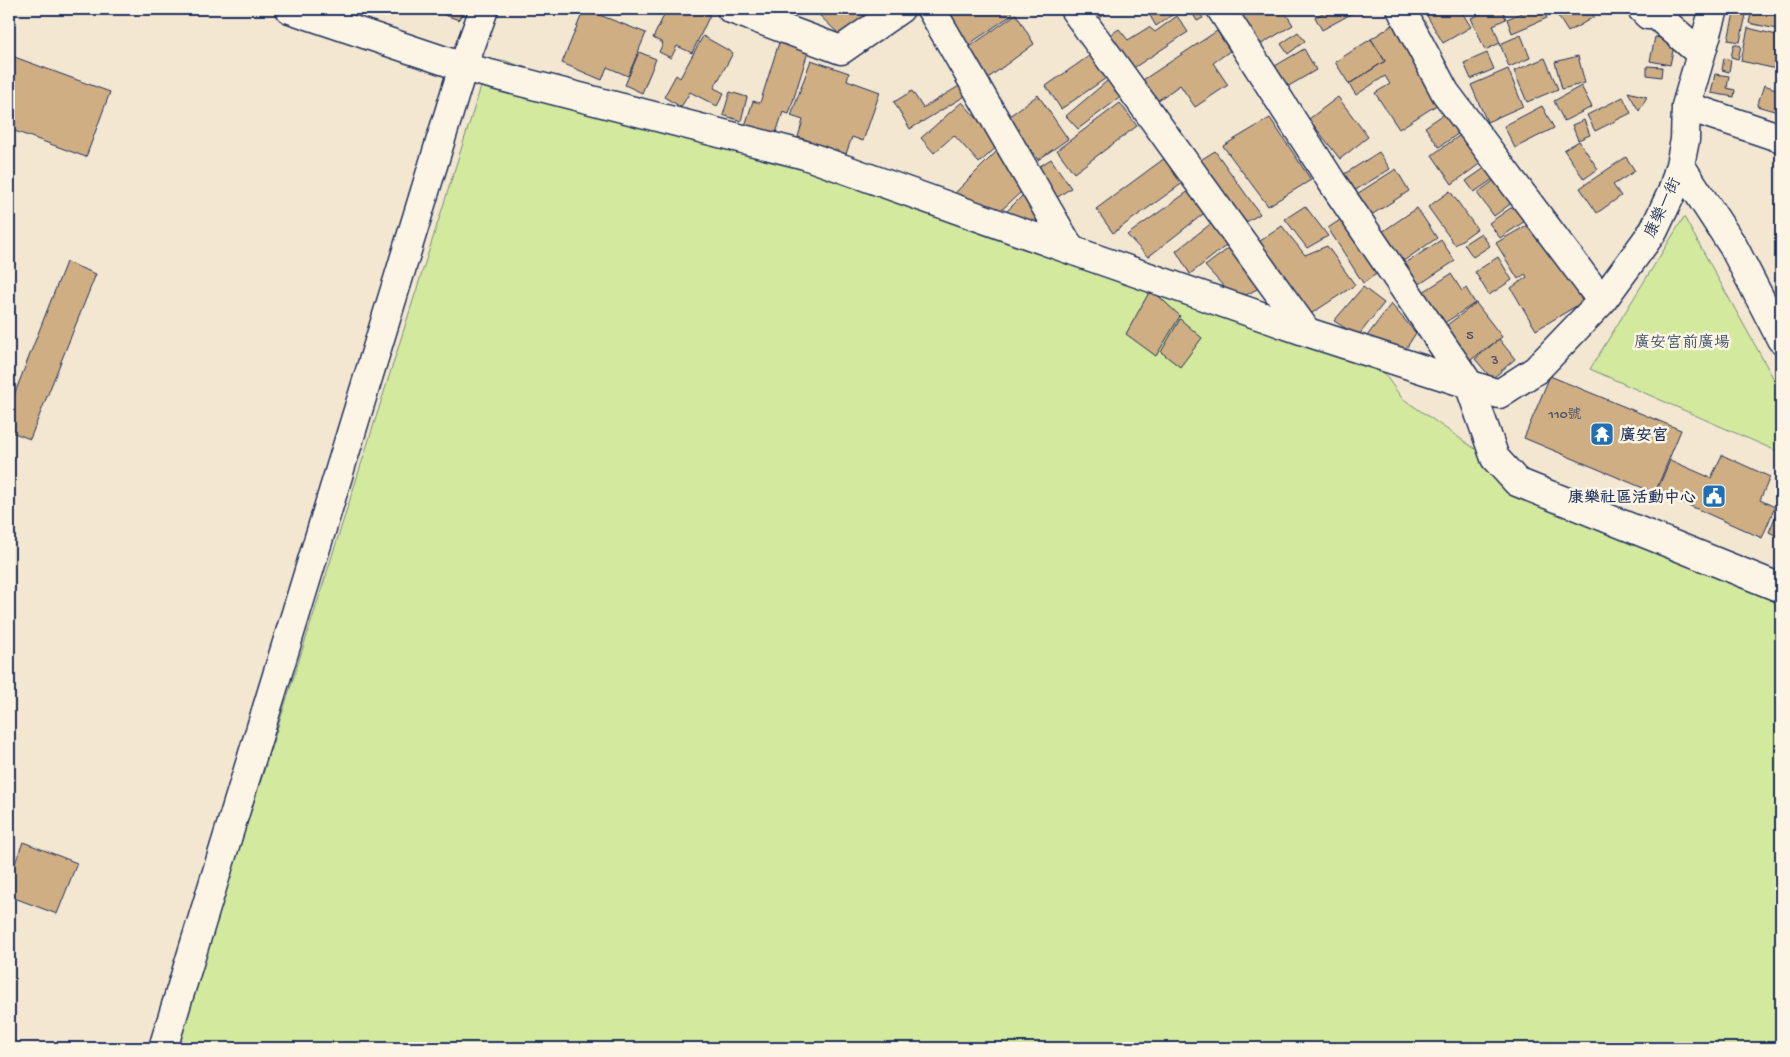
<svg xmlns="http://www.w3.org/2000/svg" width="1790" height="1057" viewBox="0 0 1790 1057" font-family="'Gochi Hand','LXGW WenKai TC',sans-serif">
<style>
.green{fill:#d2e99e;stroke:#768c7e}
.building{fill:#d0ae83;stroke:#1b2f5e}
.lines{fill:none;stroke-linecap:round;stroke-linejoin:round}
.minor-casing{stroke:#1b2f5e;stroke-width:31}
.minor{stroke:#fcf5e5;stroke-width:28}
.labels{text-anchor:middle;stroke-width:5;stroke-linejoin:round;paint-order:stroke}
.number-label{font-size:14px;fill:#484f67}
.street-label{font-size:16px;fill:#1b2f5e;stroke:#fcf5e5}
.park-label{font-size:16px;fill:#40546b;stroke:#fcf5e5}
.poi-label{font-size:16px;font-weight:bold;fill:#1b2f5e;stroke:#fcf5e5;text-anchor:start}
</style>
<rect width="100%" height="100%" fill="#f3e7d1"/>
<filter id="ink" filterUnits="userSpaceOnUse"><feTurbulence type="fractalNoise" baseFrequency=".02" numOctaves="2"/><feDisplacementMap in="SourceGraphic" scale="10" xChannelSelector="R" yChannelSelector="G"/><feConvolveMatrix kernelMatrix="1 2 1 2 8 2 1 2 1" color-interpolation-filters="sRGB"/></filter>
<g filter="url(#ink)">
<path class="green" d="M503,60l868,296 31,42 112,78 267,102v470h-1605l308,-971z
M1684,217l97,175v61l-191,-84z"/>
<path class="building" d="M428,9h35l-4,11z
M584,9l62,24 -18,43 -21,-9 -5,13 -40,-17z
M667,9h29l14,6 -18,38 -15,-7 -6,12 -12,-6 4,-9 -10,-5z
M813,9h58l-28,29z
M957,9h52l4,5 -48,33 -20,-30z
M1084,9h30l-22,13z
M1146,9h30l2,2 -22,15z
M1190,9h7l6,9 -6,3z
M1240,9h43l10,16 -40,24 -20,-36z
M1330,9h30l-38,21 -7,-13z
M1423,9h37l11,18 -28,16z
M1493,9h9l4,10 -13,6 7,18 -15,7 -14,-32z
M1531,9h12l4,9 -35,15 -5,-14z
M1569,9h20l5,8 -26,15 -10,-16z
M1735,9l12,1 -7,32 -12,-2z
M1752,9l29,6v15l-32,-7z
M1016,14l18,30 -46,34 -20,-30z
M1177,16l11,16 -59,39 -25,-32 15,-10 9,11 21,-13 6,5z
M1394,24l49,77 -44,28 -24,-36 15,-9 -5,-8 -29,19 -7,-11 36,-23 -14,-22z
M1748,28l33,8v34l-40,-9z
M1217,31l13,20 -17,12 15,22 -33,22 -15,-22 -23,16 -14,-21z
M1298,32l7,9 -17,13 -7,-10z
M782,33l29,9 -22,72 -6,-2 -8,24 -30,-10 8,-25 7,2z
M1521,35l9,23 -21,9 -9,-23z
M703,36l30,17 -19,35 10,5 -7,13 -27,-14 -9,15 -17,-10 12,-22 4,3z
M1655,37l20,4 -5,24 -20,-4z
M1371,39l14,22 -36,23 -14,-22z
M1734,44l7,2 -3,13 -7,-2z
M1099,49l16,23 -54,37 -15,-23z
M1304,49l12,21 -29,17 -12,-21z
M639,52l17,7 -14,34 -17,-8z
M1487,53l7,16 -23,10 -7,-16z
M9,55l101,37 -24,65 -77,-28z
M1578,56l7,27 -23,6 -7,-27z
M1545,58l13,31 -31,13 -13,-31z
M1724,58l7,2 -2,12 -7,-2z
M811,60l38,13 -2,7 33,12 -17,49 -11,-4 -6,17 -48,-17 5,-17 -12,-4z
M1647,66l15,1 -1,10 -14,-2z
M1508,69l15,37 -36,16 -16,-37z
M1715,74l14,2 -2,12 8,2 -1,7 -23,-4z
M1781,74v39l-24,-7 7,-21 12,4z
M1113,76l13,17 -48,36 -12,-13z
M964,83l6,10 -60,36 -16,-27 18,-11 11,17z
M1581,86l11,21 -28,14 -10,-20z
M730,92l17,5 -6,24 -18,-6z
M1628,92l19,5 -8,14z
M1038,95l30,44 -30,21 -30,-43z
M1338,97l30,40 -28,22 -31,-40z
M1623,97l8,16 -36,18 -8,-16z
M962,102l38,42 -21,19 -25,-28 -20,18 -13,-15z
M1120,103l17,23 -63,47 -17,-23z
M1459,104l13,20 -33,23 -14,-20z
M1542,106l12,22 -39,20 -11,-22z
M1270,118l41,62 -43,26 -45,-60z
M1584,120l6,15 -12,5 -6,-15z
M1476,124l20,28 -44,32 -20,-29z
M1579,141l19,28 -14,10 -20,-29z
M1000,148l22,43 -27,25 -40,-23z
M1215,151l45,63 -24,14 -45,-62z
M1379,152l11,17 -41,25 -11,-16z
M1169,155l18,25 -74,53 -17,-24z
M1626,157l9,14 -22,14 8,11 -24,17 -17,-25z
M1051,159l20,29 -19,13 -20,-30z
M1496,160v17l-22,15 -8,-11z
M1396,169l13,22 -44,28 -13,-22z
M1496,179l17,23 -19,14 -17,-23z
M1193,188l14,23 -59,46 -21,-22z
M1450,191l27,38 -22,16 -27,-38z
M1024,194l14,29 -6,7 -30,-14z
M1515,205l10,16 -25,17 -11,-15z
M1305,206l23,30 -21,12 -22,-29z
M1417,208l20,30 -38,26 -20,-30z
M1346,216l35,55 -18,12 -35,-55z
M1218,218l14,23 -42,33 -14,-23z
M1534,221l49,81 -47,28 -25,-42 16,-11 -2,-3 -7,5 -22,-36z
M1282,226l23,29 22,-9 28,39 -52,34 -50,-73z
M1481,233l9,13 -17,11 -9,-13z
M1441,240l14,21 -43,28 -14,-21z
M1233,245l26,43 -23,12 -31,-34z
M1498,257l14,23 -23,15 -14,-23z
M66,262l30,12 -66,165 -21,-8v-23z
M1451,274l11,17 4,-3 9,15 -32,21 -20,-32z
M1363,287l21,16 -26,33 -24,-15z
M1151,289l29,27 -24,40 -30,-22z
M1476,303l26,34 -38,28 -26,-33z
M1391,304l25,29 -11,17 -38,-14z
M1180,319l22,19 -22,29 -19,-15z
M1499,339l16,20 -23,20 -17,-20z
M1550,376l131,54 -26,63 -131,-55z
M1722,455l48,22 -10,23 15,7 -13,31 -105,-47 13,-31 41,18z
M1778,510l3,1v27l-12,-6z
M23,842l54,21 -20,51 -48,-18v-17z"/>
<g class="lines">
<g class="minor-casing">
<path id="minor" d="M290,9l173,58 342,88 266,95 236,82 192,62 37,-24 66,-69 52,-71 18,-38 8,-27 5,-25 1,-34 28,-97
M731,9l110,41 59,-41
M931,9l140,241
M1074,9l233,323
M1221,9l111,173 137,202 26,74 22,24 264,106
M1401,9l44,83 157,209
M1642,9l6,6 7,-1 46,40
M1686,106l95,32
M1680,165l53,81 48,93
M163,1048l300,-981 21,-58"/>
</g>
<use href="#minor" class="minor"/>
</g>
</g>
<defs>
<g id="temple-square" transform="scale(1.25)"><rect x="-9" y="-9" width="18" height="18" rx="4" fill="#1f6fb2" stroke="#fcf5e5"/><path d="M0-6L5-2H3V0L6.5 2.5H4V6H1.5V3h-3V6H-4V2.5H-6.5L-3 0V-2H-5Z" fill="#fff"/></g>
<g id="civic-square" transform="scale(1.25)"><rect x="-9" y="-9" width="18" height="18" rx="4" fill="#1f6fb2" stroke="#fcf5e5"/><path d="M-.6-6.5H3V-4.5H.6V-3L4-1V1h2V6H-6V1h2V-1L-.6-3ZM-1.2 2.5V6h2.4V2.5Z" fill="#fff"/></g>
</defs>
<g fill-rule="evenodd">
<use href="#temple-square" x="1602" y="434"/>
<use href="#civic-square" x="1714" y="496"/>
</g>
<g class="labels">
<g class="number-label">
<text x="1470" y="339">5</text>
<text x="1495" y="364">3</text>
<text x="1565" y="418">110號</text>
</g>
<g class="street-label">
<text transform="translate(1661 207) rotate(-65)" y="6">康樂一街</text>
</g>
<g class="park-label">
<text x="1682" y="347">廣安宮前廣場</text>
</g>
<g class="poi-label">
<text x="1620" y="440">廣安宮</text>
<text x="1696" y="502" text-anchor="end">康樂社區活動中心</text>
</g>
</g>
<rect width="1790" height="1057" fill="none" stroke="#fcf5e5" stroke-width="30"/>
<rect x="15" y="15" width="1760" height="1027" fill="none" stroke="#1b2f5e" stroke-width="2" filter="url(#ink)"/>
</svg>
